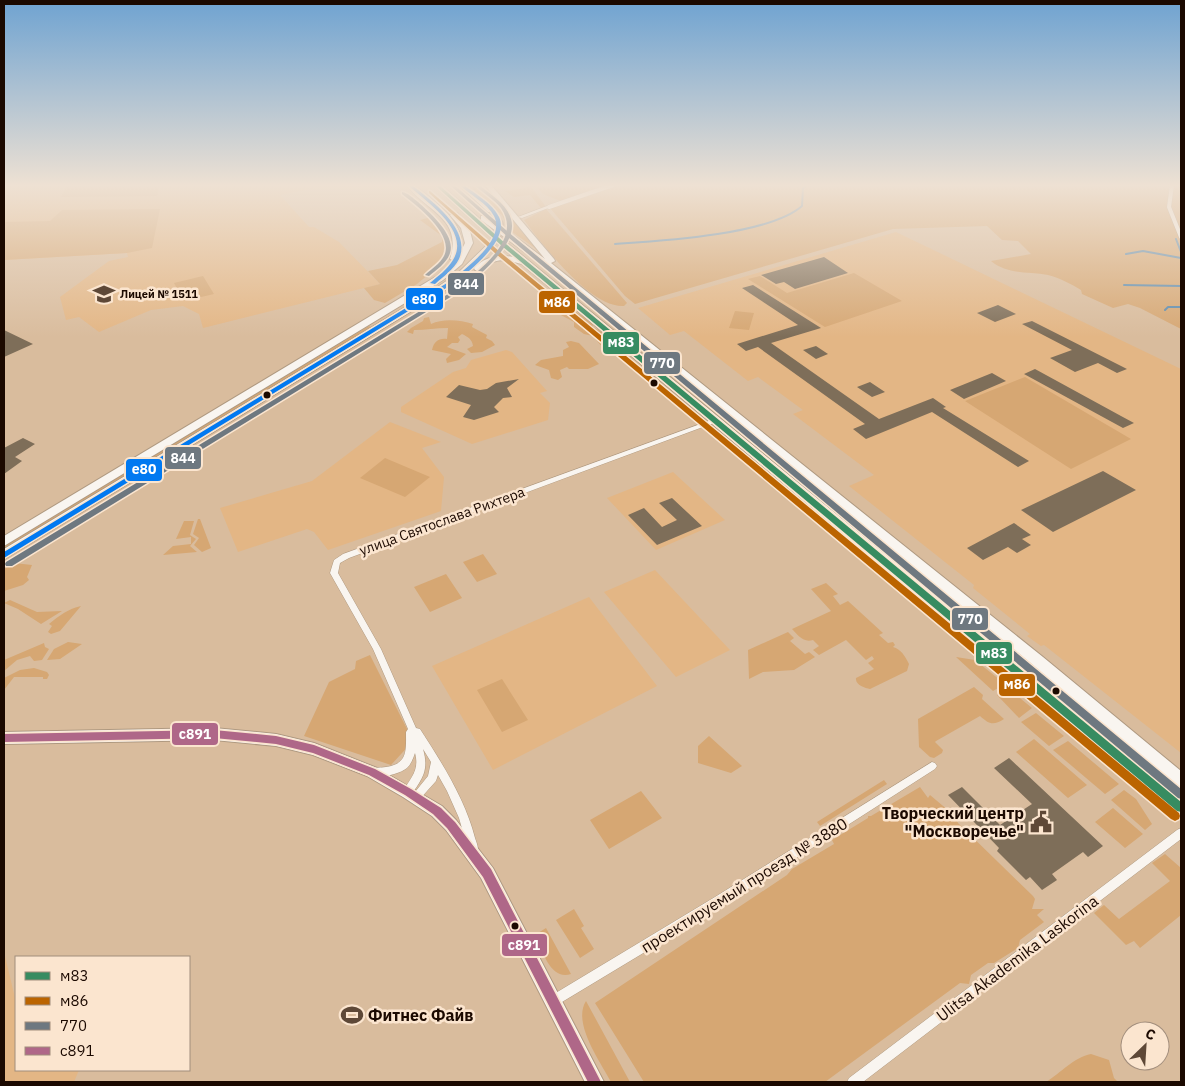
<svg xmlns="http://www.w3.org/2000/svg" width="1185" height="1086" viewBox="0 0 1185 1086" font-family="'IBM Plex Sans',sans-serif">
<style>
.built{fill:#e3b685}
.green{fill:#d6a773}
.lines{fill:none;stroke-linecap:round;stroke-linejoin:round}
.stream{stroke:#5a8aae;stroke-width:2}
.building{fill:#7e6e59}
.primary-tunnel{stroke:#bca185;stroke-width:8;stroke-dasharray:8 4;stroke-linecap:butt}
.pedestrian-casing{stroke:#af9980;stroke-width:5}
.minor-casing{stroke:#af9980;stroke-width:1}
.secondary-casing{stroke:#af9980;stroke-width:2}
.primary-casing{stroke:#af9980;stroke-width:2}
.pedestrian{stroke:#f9f5f0;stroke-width:4}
.minor{fill:#f9f5f0;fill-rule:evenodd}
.secondary{fill:#f9f5f0;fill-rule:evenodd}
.primary{fill:#f9f5f0;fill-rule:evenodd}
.bus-1-casing{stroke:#fbe5cf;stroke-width:3}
.bus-2-casing{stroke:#fbe5cf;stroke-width:3}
.bus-3-casing{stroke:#fbe5cf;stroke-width:3}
.bus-4-casing{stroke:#fbe5cf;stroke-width:3}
.bus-5-casing{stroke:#fbe5cf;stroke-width:3}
.bus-6-casing{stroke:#fbe5cf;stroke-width:3}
.bus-1{fill:#378c61;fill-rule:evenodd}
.bus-2{fill:#bb6400;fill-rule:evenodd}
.bus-3{fill:#6e7880;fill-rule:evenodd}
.bus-4{fill:#af6788;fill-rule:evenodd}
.bus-5{fill:#0179f1;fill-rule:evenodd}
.bus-6{fill:#6e7880;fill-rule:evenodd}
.bus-dot{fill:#1b0900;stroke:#fbe5cf;stroke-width:2}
.labels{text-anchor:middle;stroke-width:5;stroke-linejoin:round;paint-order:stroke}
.far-poi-label{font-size:11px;font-weight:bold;fill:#1b0900;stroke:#fbe5cf;text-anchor:start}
.street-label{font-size:14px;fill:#1b0900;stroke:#fbe5cf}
.near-poi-label{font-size:16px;font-weight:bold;fill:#1b0900;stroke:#fbe5cf;text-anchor:end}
.near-street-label{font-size:16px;fill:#1b0900;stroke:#fbe5cf}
.line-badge{stroke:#fbe5cf;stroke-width:2}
.badge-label{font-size:14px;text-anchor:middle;font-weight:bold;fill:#fff}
</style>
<rect width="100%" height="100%" fill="#d9bc9d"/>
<path class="built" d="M4,185h308l3,3 -35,7 29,32h5l25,15 41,42 -177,44 -4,-14 -16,-8 -32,4 -52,22 -20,-15 -13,3 -6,-23 49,-36 19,-4 -1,-4 -123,7z
M896,232l285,137v384l-137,-108 -3,1 -14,-10 3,-2 -57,-46 1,-3 -125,-99 25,-11 -81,-61 10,-4 -45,-33 -10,4 -64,-50 -14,4 -32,-27z
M506,350l6,2 35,39 -7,2 10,10 -2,17 -76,24 -71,-32v-5l52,-35 13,-4 5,-8z
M390,422l51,20 -19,6 22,29 -3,34 -113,39 -14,-18 -7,-3 -69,23 -18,-44 92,-27z
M673,472l52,48 -69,30 -49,-52z
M655,570l75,80 -54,27 -72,-85z
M589,597l68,89 -164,84 -61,-104z
M4,952l12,50v68h63l-5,12h-70z"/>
<path class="green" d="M67,185h93l-3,11 -96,1z
M466,185h18l55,66 -31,-22h1l-7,-14z
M496,185l10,6 20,-3 -2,-3h6l16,22 -5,1 -11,-13 -16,2z
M535,185h646v144l-41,-21 -12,-4 -15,4 -31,-14 -1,-4c-10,-6 -21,-12 -33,-15 -20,-4 -40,0 -57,-14l40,-7 -13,-13 -16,-1 -15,-14 -94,3 -258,75 -10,-8 -75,-88 13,-6 -20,-8z
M160,209l-8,39 -25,5 -123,7v-38l46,-1 12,-11z
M546,209l81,94 -3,3c-34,2 -81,-61 -100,-86z
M435,216l12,18 -6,30 -24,20 -32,19 -11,-3 -10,-12 16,-4 -12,-13 29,-6 45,-23v-6l-22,-16z
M854,273l48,28 -77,26 -77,-48 12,-3 27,17z
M203,276l11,18 -30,7 -10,-18z
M562,308l14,4 16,10 1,5c14,7 23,16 29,30 -14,0 -21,-12 -29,-21l-9,-2 -10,-7v-5l-15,-8z
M735,311l19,2 -5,17 -20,-2z
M429,317l2,7c12,-6 30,-4 42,0l-1,3 15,8 -1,3 6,3 3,4 -13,7 -11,1 -4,-4 6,-3c-1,-7 -5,-9 -11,-12l-4,3 2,3 -2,3h-6l-5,4 19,7 -7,6 -12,3 -1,-4 5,-5 -19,-4c2,-9 7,-12 15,-11l1,-11c-12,0 -22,2 -34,2l-1,4 -6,-2 4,-4 12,-7 1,-3z
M369,326l2,1 -367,221v-2z
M571,341l8,2 20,21 -11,5h-19l-2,-2 -7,3 2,7 -4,3 -7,-2 -2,-8 -14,-5 6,-5 22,-4v-6l6,-3 -3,-5z
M1025,377l106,62 -60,30 -106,-68z
M385,458l45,19 -25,20 -45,-19z
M198,519h2l11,29 -9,4 -8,-7 5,-7 -6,-4z
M184,521h10l-4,14 6,4 -6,7 7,6 -34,3 10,-9 18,-2v-7l-15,2z
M483,554l14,20 -20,8 -14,-20z
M14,563l18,2 -5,12 2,3 -6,5 -19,6v-22z
M446,574l16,24 -32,14 -16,-25z
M826,583l12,11 -5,2 7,9 8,-4 35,32 -4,2 9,8 5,-1 2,3 -2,2c8,2 12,9 16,17l-2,7 -37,18c-5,-1 -15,-4 -14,-11l18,-9 -6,-6 6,-4 -2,-3 -6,4 -20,-20 -27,15 -6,-5 6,-4 -6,-6c-10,3 -15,-5 -21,-11l39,-18 -20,-22z
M10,600l27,12 25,-1 -21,13 -23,-15 -14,-6z
M81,606l-21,25 -9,3 -3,-2 4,-6 -3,-2c11,-9 19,-15 32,-18z
M788,632l6,6 -4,3 15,13 4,-2 6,5 -21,13 -31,2 -14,7 -1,-29z
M68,642l14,2 -22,15 -13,1 7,-11z
M44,643l1,4 4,2 -7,11 -8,1 -4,-5 -13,4 -13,11v-11z
M370,655l43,86 -22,24 -87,-29 25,-54 26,-13 1,-8z
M956,657l19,3 30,24 -12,7z
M34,668l13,4 2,3 -2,4h-4v-2h-29l-10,13v-12l16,-8z
M502,679l26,41 -26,12 -25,-42z
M974,687l9,8 -1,4 22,20c-11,7 -15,5 -24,-3l-44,25 -1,1 8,8 -1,3 -8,5 -4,-1 -11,-10 -1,-28z
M1008,688l24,20 -13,10 -22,-23z
M1036,713l28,23 -15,10 -28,-24z
M709,736l33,30 -11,7 -33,-10v-17z
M1034,739l53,46 -19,13 -52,-46z
M1068,741l51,43 -14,10 -52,-44z
M884,780l3,4 -67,42 -3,-4z
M920,787l8,11 2,-3 25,21 3,7 75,73 2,3 -3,10h12l-7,6 7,7 -24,18 -2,8 -24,15h-6l-17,12 -2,9 -9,-1 -135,99h-181l-49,-79 192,-128 5,-6 42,-25 -2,-4 36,-22v-2h3z
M1124,790l12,9 16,25 -7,6 -34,-30z
M641,791l21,27 -53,31 -19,-29z
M1113,808l30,26 -18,14 -30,-26z
M1165,854l16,14v47l-41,33 -6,-7 -8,4 -32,-32 10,-8 15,14 51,-38 -18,-18z
M574,909l10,17 -3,2 13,21 -14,9 -24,-38z
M546,928l25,46c-20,6 -27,-20 -34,-34l1,-7z
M586,1001l44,81h-19c-11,-21 -39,-59 -25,-81z
M1091,1054l18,6 5,18 4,4h-72c15,-9 28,-25 45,-28z"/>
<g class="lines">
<path class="stream" d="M1176,239l5,13
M615,244c45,-3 154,-9 187,-38l1,-18 5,-3
M1126,254l17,-3 38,7
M1124,285l57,1
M1165,310l3,-3h13"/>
</g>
<path class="building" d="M824,257l24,16 -53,16 -11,-7 -8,2 -15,-9z
M753,285l68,43 -50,15 108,76 54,-21 13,9 -3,1 86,53 -11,6 -86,-55 -66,27 -13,-10 12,-5 -107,-77 -12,4 -9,-7 61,-19 -56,-37z
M998,305l18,9 -21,8 -18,-9z
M1032,321l95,48 -10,4 -19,-10 -23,9 -25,-14 22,-8 -50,-26z
M4,330l29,14 -29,13z
M816,346l12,8 -12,5 -13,-9z
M1035,369l86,47 13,7 -11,5 -99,-54z
M992,373l14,8 -42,18 -14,-9z
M519,379l-12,9 5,9 -9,1 -9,9 5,5 -25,8 -11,-3 8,-12 -25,-8 13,-12 21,5 7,-1 9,-6z
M870,382l15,10 -13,5 -15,-10z
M23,438l12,6 -20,13 7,4 -18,13v-26z
M1103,471l33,19 -83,42 -32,-22z
M672,498l30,28 -45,19 -29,-30 16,-7 18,19 15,-7 -18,-17z
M1014,523l17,12 -9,4 9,6 -14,8 -9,-6 -25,13 -16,-12z
M1009,758l94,88 -15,11 -5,-5 -31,22 5,6 -15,10 -12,-13 -4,3 -29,-29 2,-3 -51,-53 14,-8 38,38 32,-21 -38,-36z"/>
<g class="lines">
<path class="primary-tunnel" d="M490,247l8,-12 2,-11 -9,-14"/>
<g class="pedestrian-casing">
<path id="pedestrian" d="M1172,185l-3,22 12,30
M549,207l64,-22"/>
</g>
<g class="minor-casing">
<path id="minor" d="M547,206l4,1 -29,11 -4,-1z
M717,418l3,2 -1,1 -370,137 -9,5 -2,10 43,76 35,79 4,1c22,34 45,70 55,109 2,6 4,10 2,15l-4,2 -4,-2 -10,-35 -12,-27 -9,-16 -2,6 -17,19 -3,1 -3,-1 -2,-3 17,-21 3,-14 -8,-13c6,21 0,29 -12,46l-3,1 -3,-1 -2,-3c7,-14 17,-21 12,-39 -2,6 -4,11 -8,15 -9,7 -27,10 -37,7l-2,-3 2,-3c5,-2 11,-1 16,-2 22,-3 20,-17 20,-35l2,-3 -3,-7 -32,-73 -43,-76 4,-13 9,-6z
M932,762l3,1 2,3 -2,3 -212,136 -166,100 -4,2 -4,-2 -2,-4 2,-4 166,-100z
M1181,828v11l-318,243h-16l2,-4 328,-248z"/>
</g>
<g class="secondary-casing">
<path id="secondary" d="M214,728l62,6 38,9 63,25 65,38 14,14 37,48 111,214h-19l-104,-204 -35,-48 -14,-14 -29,-19 -36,-21 -54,-21 -37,-9 -62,-6 -210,4v-12z"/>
</g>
<g class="primary-casing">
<path id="primary" d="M407,185h7c19,16 55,38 46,68l5,-10 -4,-15 -11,-13 7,-2 12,14 4,16 -11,21 -19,16 -439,266v-10l433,-260 18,-15 -5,-2c13,-42 -25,-48 -43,-74z
M434,185h7l66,58 674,555v17l-6,-2 -653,-549c-9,-2 -19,-6 -29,-2 -7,2 -10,9 -18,8l-1,-2c10,-11 25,-14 39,-11z
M459,185h7l28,23v4h-6z
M485,185h6l63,74 1,2 -4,2 492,394 138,114v17l-6,-2 -142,-121 -469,-384 -83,-61v-4h6l58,43z
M487,245l7,2 -30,30 -26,18 -434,264v-10l428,-258 26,-18z"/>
</g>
<use href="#pedestrian" class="pedestrian"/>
<use href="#minor" class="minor"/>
<use href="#secondary" class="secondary"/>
<use href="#primary" class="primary"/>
<g class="bus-1-casing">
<path id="bus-1" d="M435,185h4l67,59 675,558v10l-4,-1 -675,-565z"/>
</g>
<g class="bus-2-casing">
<path id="bus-2" d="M430,191l70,61 679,561 1,3 -1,3 -4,2 -4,-2 -675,-565 -67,-61v-2z"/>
</g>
<g class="bus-3-casing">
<path id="bus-3" d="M450,185h4l59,51 668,553v10l-3,-1 -669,-560z"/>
</g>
<g class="bus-4-casing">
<path id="bus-4" d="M214,730l62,6 38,9 61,24 36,20 30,19 14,14 36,47 110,213h-13l-105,-205 -36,-49 -14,-14 -28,-19 -36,-20 -56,-22 -37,-9 -62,-6 -210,4v-8z"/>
</g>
<g class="bus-5-casing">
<path id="bus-5" d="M408,185h4c19,16 60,44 47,74 -5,10 -16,18 -24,25l-5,-1c8,-7 17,-13 23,-23 18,-30 -27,-58 -45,-75z
M460,185h4c11,9 28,18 35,32 11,23 -28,52 -43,65l-452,276v-6l448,-272c15,-13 54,-41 42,-64 -7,-13 -24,-21 -34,-31z"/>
</g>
<g class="bus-6-casing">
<path id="bus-6" d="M475,185h4c11,9 28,19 32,34 8,25 -32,56 -49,71l-450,276h-6l-1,-2 1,-2 452,-274c21,-18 65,-49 43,-80 -7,-9 -18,-15 -26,-23z
M402,192c6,1 11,6 16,10 12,11 38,33 32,51 -3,10 -14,17 -21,23l-4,-1c6,-6 15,-11 19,-19 11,-22 -28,-51 -42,-62z"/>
</g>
<use href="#bus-1" class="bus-1"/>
<use href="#bus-2" class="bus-2"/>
<use href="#bus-3" class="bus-3"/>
<use href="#bus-4" class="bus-4"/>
<use href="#bus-5" class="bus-5"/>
<use href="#bus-6" class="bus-6"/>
</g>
<linearGradient id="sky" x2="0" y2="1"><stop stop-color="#6fa3d1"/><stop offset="0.55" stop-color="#eee1d3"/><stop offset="1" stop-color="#eee1d3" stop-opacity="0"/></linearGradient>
<rect width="1185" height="337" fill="url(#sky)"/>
<defs>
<g id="school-bare" transform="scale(1.725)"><path d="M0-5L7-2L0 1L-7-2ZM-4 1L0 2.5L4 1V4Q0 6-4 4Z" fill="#5e4837" stroke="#fbe5cf" stroke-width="2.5" paint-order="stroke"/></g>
<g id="civic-bare" transform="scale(1.725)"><path d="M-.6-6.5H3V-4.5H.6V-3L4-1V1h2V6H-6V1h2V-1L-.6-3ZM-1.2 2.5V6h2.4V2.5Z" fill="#5e4837" stroke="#fbe5cf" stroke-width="2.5" paint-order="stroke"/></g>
<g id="stadium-bare" transform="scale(1.725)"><path d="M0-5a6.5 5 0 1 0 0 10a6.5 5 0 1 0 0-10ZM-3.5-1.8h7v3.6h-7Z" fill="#5e4837" stroke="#fbe5cf" stroke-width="2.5" paint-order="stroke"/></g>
</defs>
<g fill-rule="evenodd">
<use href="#school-bare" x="104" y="294"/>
<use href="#civic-bare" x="1041" y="822"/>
<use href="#stadium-bare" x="352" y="1015"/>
</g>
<g class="bus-dot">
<circle cx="654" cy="383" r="4.5"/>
<circle cx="267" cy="395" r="4.5"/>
<circle cx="1056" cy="691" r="4.5"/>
<circle cx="515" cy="926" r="4.5"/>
</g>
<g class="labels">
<g class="far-poi-label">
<text x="120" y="298">Лицей № 1511</text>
</g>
<g class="street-label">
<text transform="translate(442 521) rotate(-20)" y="5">улица Святослава Рихтера</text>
</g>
<g class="near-poi-label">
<text x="1024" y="819">Творческий центр<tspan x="1024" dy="18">"Москворечье"</tspan></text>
<text x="368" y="1021" text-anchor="start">Фитнес Файв</text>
</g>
<g class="near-street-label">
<text transform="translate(744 885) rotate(-32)" y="6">проектируемый проезд № 3880</text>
<text transform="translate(1017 958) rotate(-37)" y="6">Ulitsa Akademika Laskorina</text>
</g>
</g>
<g class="line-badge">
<rect x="447" y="272" width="38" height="24" rx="5" fill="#6e7880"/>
<rect x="405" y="287" width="39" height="24" rx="5" fill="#0179f1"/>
<rect x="538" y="290" width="38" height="24" rx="5" fill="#bb6400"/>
<rect x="602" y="331" width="38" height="24" rx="5" fill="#378c61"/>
<rect x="643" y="351" width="38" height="24" rx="5" fill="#6e7880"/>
<rect x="164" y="446" width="38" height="24" rx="5" fill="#6e7880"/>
<rect x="125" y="458" width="38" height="24" rx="5" fill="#0179f1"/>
<rect x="951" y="607" width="38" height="24" rx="5" fill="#6e7880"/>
<rect x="975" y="641" width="38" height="24" rx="5" fill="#378c61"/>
<rect x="998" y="673" width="38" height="24" rx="5" fill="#bb6400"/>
<rect x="171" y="722" width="48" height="24" rx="5" fill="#af6788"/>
<rect x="501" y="933" width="47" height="24" rx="5" fill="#af6788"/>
</g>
<g class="badge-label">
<text x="466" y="289">844</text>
<text x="424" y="304">е80</text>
<text x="557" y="307">м86</text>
<text x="621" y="347">м83</text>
<text x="662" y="368">770</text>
<text x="183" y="463">844</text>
<text x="144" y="474">е80</text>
<text x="970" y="624">770</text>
<text x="994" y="658">м83</text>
<text x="1017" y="689">м86</text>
<text x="195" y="739">с891</text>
<text x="524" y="950">с891</text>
</g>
<rect width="1185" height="1086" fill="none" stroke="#1b0900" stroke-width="10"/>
<rect x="15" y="956" width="175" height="115" fill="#fbe5cf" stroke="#a18d7c"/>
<rect x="25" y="972" width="25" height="8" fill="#378c61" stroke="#a18d7c"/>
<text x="60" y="981" font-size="15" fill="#1b0900">м83</text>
<rect x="25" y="997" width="25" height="8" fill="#bb6400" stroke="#a18d7c"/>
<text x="60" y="1006" font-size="15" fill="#1b0900">м86</text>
<rect x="25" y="1022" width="25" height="8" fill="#6e7880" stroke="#a18d7c"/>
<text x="60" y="1031" font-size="15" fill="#1b0900">770</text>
<rect x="25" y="1047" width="25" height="8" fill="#af6788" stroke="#a18d7c"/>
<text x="60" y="1056" font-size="15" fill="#1b0900">с891</text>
<g transform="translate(1145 1046) rotate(25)"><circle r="24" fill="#fbe5cf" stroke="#a18d7c"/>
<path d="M0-4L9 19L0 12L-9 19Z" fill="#5e4837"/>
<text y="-8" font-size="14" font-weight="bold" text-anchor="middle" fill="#1b0900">С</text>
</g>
</svg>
